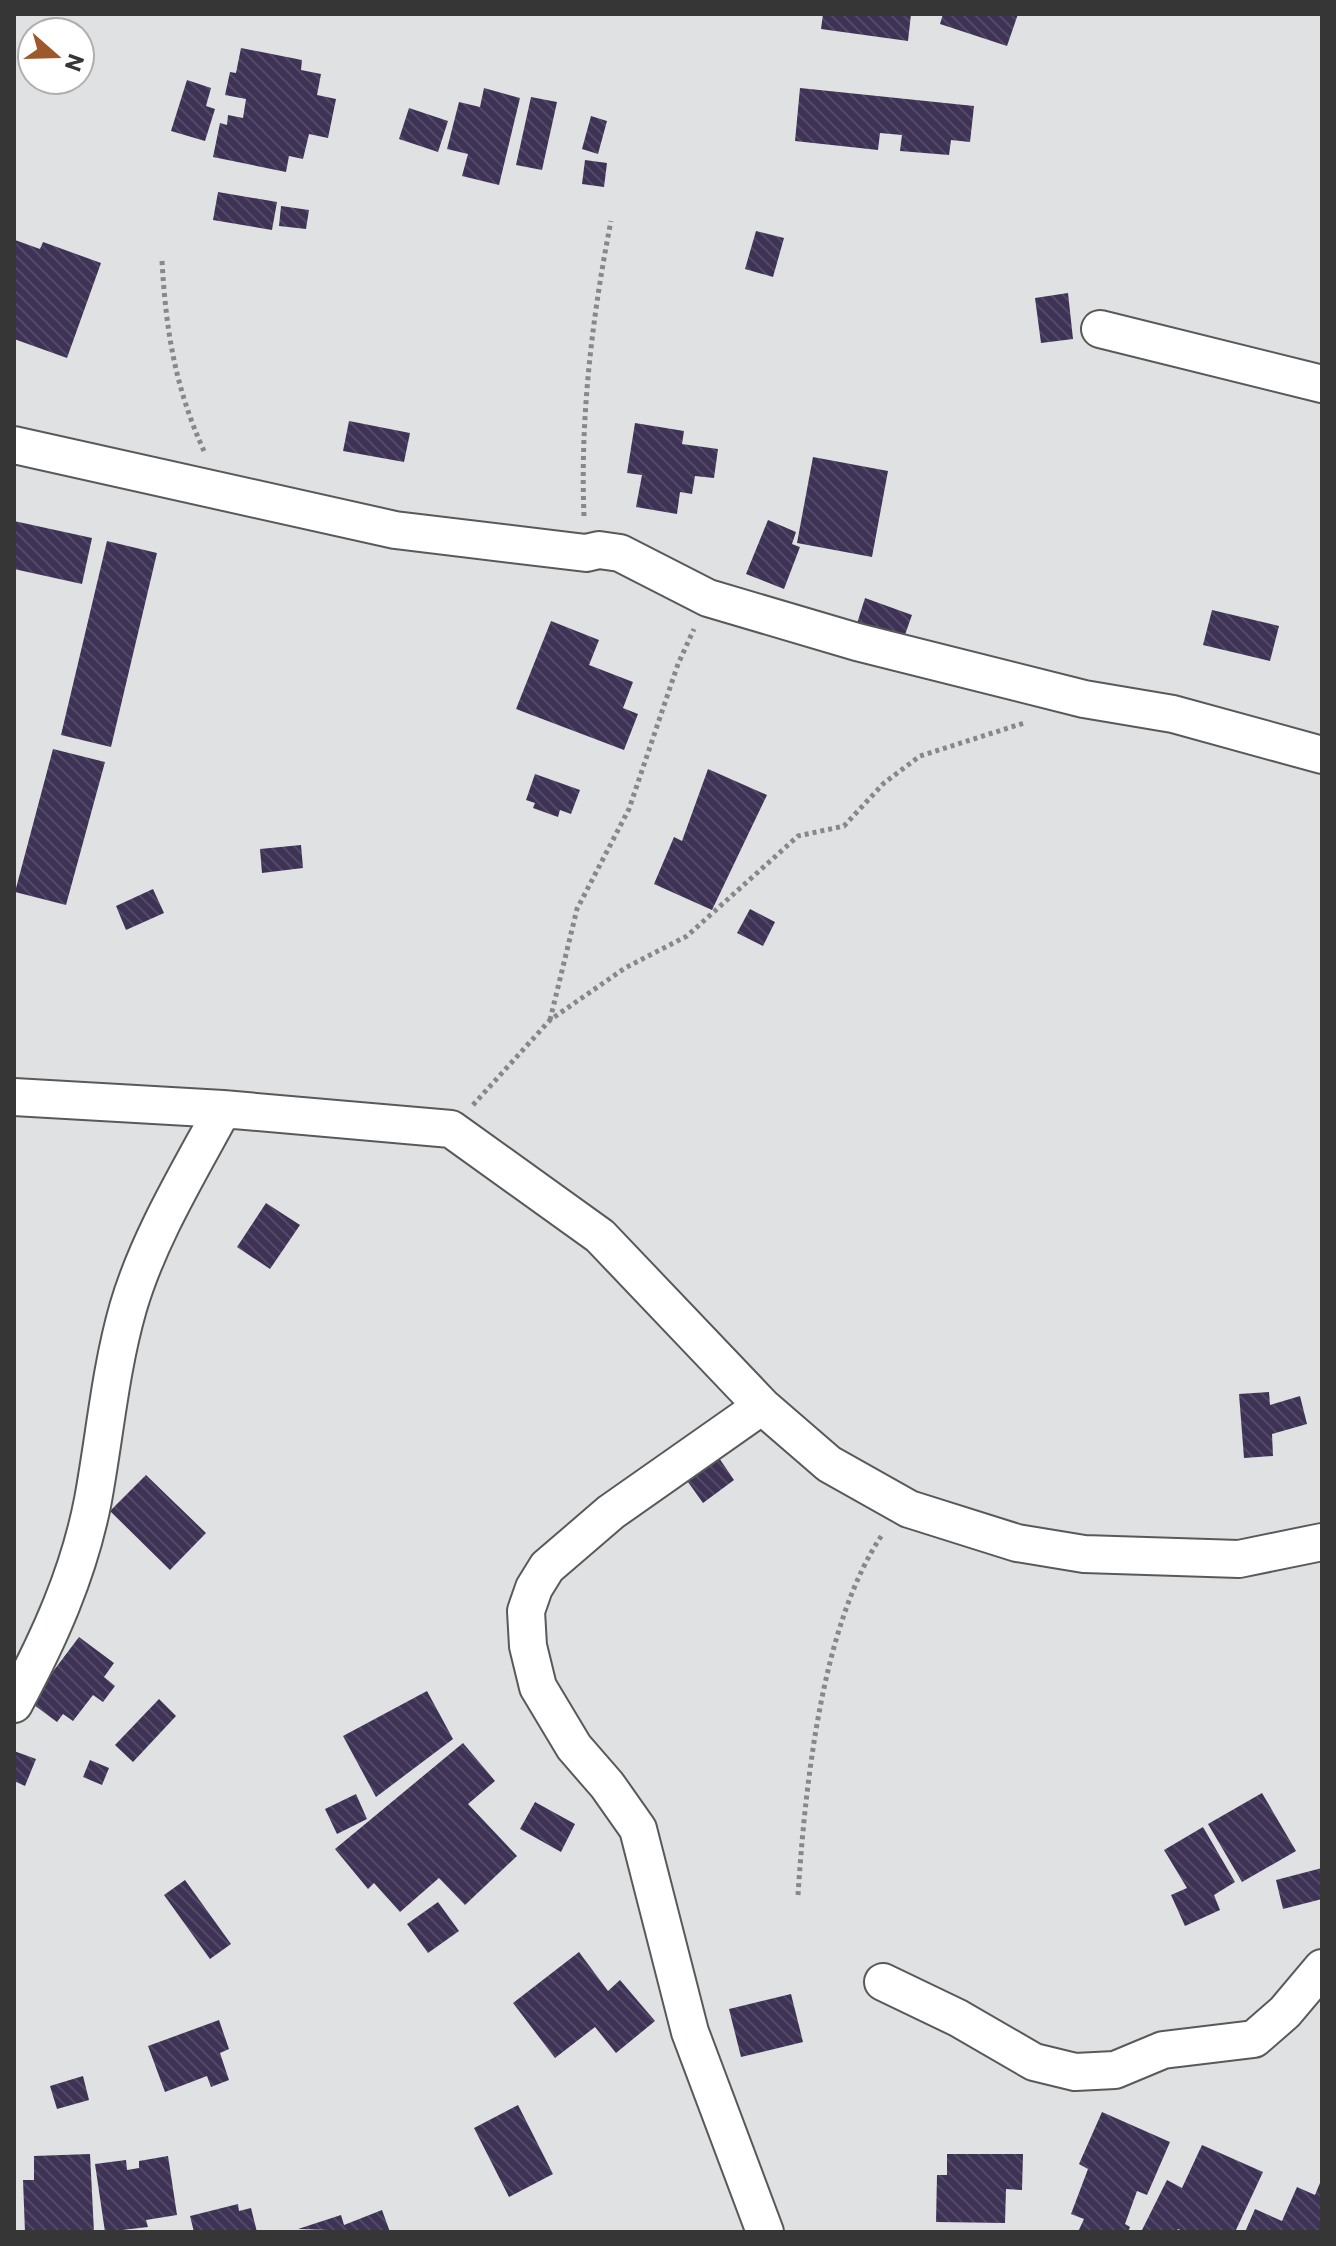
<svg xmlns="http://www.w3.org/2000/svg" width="1336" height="2246" viewBox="0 0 1336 2246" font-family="Commissioner,sans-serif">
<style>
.building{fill:url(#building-back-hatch)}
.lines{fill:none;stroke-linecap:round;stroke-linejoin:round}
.minor-casing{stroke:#58595a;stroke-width:40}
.path{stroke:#88888a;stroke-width:5;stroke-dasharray:4 4;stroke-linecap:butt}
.minor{stroke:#fff;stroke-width:36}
</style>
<defs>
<pattern id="building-back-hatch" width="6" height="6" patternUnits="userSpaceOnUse" patternTransform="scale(2)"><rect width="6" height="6" fill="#3e3355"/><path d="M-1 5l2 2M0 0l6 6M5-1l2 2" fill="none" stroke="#524966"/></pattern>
</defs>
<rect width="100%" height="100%" fill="#e0e1e3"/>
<path class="building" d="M823,14h88l-3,27 -87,-12z
M943,14h75l-11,32 -67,-22z
M241,48l61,12 -1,10 20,4 -4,21 19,4 -8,39 -19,-4 -6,25 -14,-3 -3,16 -73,-15 7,-34 7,2 1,-10 15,3 3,-19 -21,-4 5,-23 6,1z
M187,80l24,8 -5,18 9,3 -10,32 -34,-10z
M484,88l36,10 -21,87 -37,-9 6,-22 -21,-5 12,-47 21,5z
M800,88l174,18 -4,36 -19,-2 -2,15 -49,-4 2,-16 -22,-2 -2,17 -83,-9z
M531,97l26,5 -15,68 -26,-5z
M409,108l39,13 -10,31 -39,-13z
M591,116l16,5 -9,33 -16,-5z
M585,160l22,3 -3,24 -22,-3z
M218,192l59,10 -5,28 -59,-10z
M281,206l28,4 -3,19 -27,-3z
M756,231l28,7 -11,39 -28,-8z
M15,240l25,9 3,-7 58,21 -34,95 -53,-19z
M1068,293l5,46 -32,4 -6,-45z
M349,421l61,12 -6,29 -61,-11z
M635,423l49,8 -2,13 36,5 -4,29 -19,-2 -3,18 -12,-2 -3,22 -41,-7 6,-32 -15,-2z
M813,457l75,14 -16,86 -75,-14z
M768,520l28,12 -4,12 8,3 -16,42 -38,-15z
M14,521l78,17 -10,46 -68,-15z
M107,541l50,12 -46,194 -50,-12z
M865,598l47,17 -11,31 -46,-16z
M1212,610l67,16 -9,35 -67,-16z
M551,621l48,19 -10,25 44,17 -10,26 15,6 -14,36 -108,-41z
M53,749l52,13 -39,143 -51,-13z
M708,769l59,26 -55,115 -58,-26 20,-47 8,4z
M535,774l45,16 -9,24 -11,-4 -2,7 -25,-9 2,-5 -9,-3z
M301,845l2,23 -41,5 -2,-24z
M153,889l11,24 -38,17 -10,-24z
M750,909l25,13 -12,24 -26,-13z
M266,1203l34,22 -30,44 -33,-22z
M1269,1392l1,13 30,-9 7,28 -35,10 1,22 -29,2 -5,-64z
M715,1452l19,28 -31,23 -20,-28z
M146,1475l60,58 -36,37 -60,-59z
M79,1637l35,26 -10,14 11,9 -12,16 -10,-7 -20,26 -10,-7 -6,8 -27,-20z
M427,1691l26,48 -77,58 -33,-61z
M159,1699l17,17 -43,46 -18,-17z
M463,1743l32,38 -27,23 49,52 -52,49 -26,-27 -39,34 -26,-29 -6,6 -33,-40z
M14,1751l22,8 -11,27 -11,-5z
M90,1760l19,8 -7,17 -19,-8z
M1262,1793l34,58 -54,31 -34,-58z
M356,1794l11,25 -30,15 -12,-25z
M535,1802l40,22 -14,28 -41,-23z
M1203,1827l32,55 -21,13 6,15 -35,16 -14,-31 16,-7 -23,-38z
M1322,1868v31l-39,10 -7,-29z
M185,1880l46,64 -21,15 -46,-64z
M438,1902l21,29 -31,22 -21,-29z
M579,1952l29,39 12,-11 35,41 -39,32 -21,-26 -40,31 -42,-55z
M791,1994l12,48 -62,15 -12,-48z
M219,2020l10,29 -9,4 9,27 -18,7 -4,-11 -42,16 -17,-46z
M83,2076l6,24 -32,9 -7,-23z
M518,2105l35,69 -44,23 -35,-69z
M1102,2112l68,30 -23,53 -10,-4 -12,33 5,3 -2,5h-50l6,-13 -13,-5 17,-45 -9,-5z
M1202,2145l61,27 -28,60h-50l-7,-3 -2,3h-35l26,-52 15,8z
M90,2154l4,78h-69l-2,-52h11v-24z
M947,2154h76l-1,36 -16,-1 -1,34 -69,-1 1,-47h10z
M168,2156l9,59 -31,5 2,7 -43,5 -10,-68 31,-4 1,10 12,-2v-7z
M1322,2178v54h-77l10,-23 27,12 15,-34 18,8z
M238,2204l1,7 12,-3 6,24h-63l-4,-16z
M382,2210l8,22 -92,-3 43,-14 3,10z"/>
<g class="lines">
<g class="minor-casing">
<path id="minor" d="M1100,329l222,55
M14,445l381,85 191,23 13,-3 21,3 88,45 149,44 227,57 89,15 149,41
M14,1097l209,12 228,20 149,107 162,170 67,58 80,45 108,34 67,11 155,5 83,-17
M762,1406l-151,106 -64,55 -13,21 -8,23 2,35 10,41 36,60 33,38 31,44 52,203 75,200
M14,1704c35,-65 65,-131 79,-204 12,-65 17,-129 35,-192 20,-69 61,-136 95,-199
M883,1982l75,36 76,44 41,10 40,-2 48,-20 91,-11 31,-27 37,-44"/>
</g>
<path class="path" d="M162,261c4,70 13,126 42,190
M584,516c-4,-97 8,-199 27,-295
M550,1020l27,-111 52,-100 49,-145 16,-35
M473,1105l77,-85 75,-52 62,-32 111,-100 46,-10 40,-43 36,-27 104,-33
M798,1895c7,-106 23,-270 84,-360"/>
<use href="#minor" class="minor"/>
</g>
<rect width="1336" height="2246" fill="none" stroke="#363637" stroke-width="32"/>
<g transform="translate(56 56) rotate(110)"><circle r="38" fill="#ffffff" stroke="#afafaf" stroke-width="2"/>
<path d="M0-6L14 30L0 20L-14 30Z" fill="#9d582c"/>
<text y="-12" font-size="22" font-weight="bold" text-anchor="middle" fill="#363637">N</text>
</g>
</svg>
